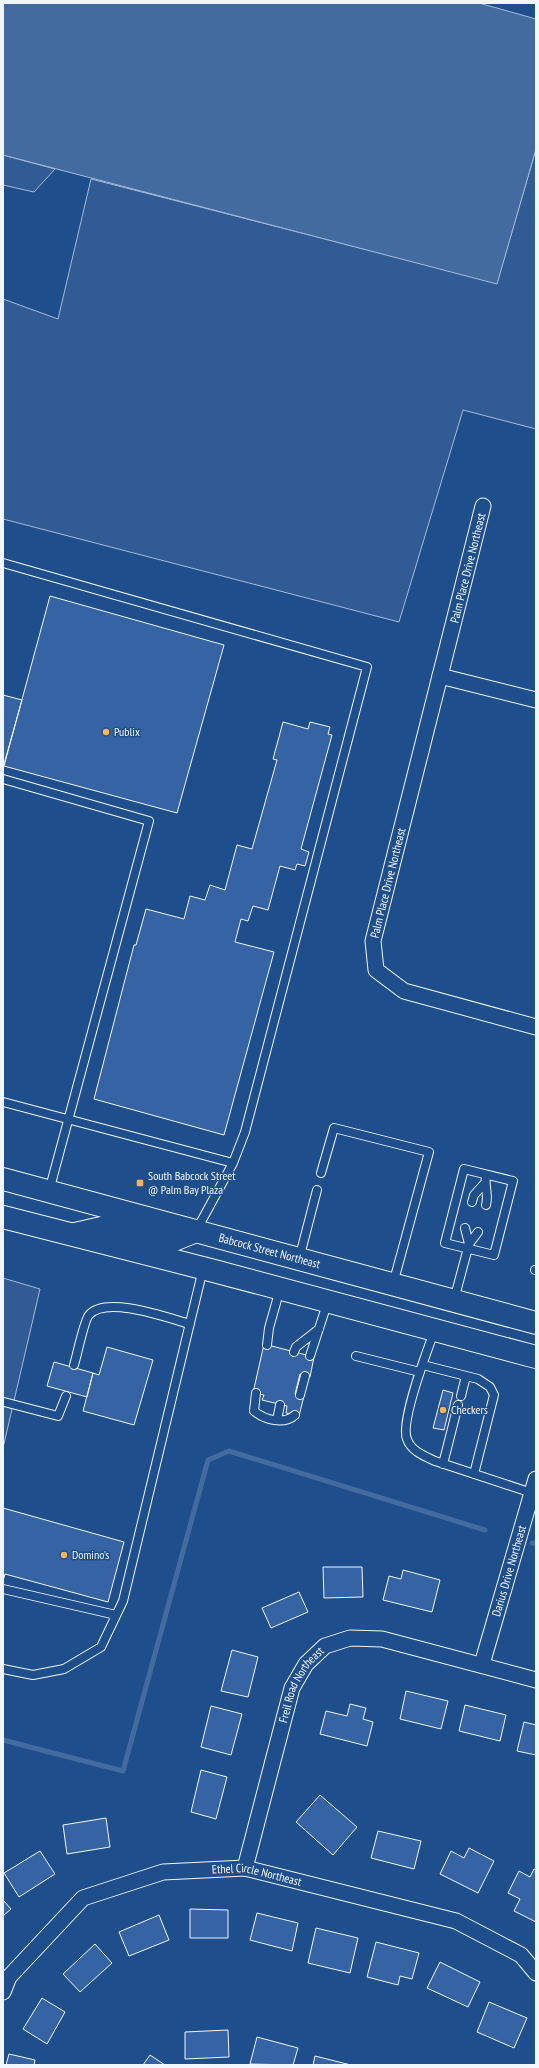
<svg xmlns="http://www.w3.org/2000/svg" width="539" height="2068" viewBox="0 0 539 2068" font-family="'PT Sans Narrow',sans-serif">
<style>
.built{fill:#305b95;stroke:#a8bbd7}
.water{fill:#446ba0;stroke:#a8bbd7}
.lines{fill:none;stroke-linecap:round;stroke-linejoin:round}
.stream{stroke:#446ba0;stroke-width:5}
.building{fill:#3563a3;stroke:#f2f6ff}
.lane-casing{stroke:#f2f6ff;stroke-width:10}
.street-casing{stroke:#f2f6ff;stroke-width:17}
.secondary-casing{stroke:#f2f6ff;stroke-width:24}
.lane{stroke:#1f4e8c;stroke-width:8}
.street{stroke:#1f4e8c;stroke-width:15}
.secondary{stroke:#1f4e8c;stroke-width:22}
.poi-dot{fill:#ffb74d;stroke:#1f4e8c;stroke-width:1.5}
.labels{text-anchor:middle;stroke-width:3;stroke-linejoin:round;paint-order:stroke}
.street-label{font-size:12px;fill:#f2f6ff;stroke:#1f4e8c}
.poi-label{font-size:12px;fill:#f2f6ff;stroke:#1f4e8c;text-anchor:start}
</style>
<rect width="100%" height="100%" fill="#1f4e8c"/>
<path class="built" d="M536,149v280l-73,-19 -64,212 -396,-103v-220l55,20 33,-140 406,104z
M3,155l52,14 -21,23 -31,-7z
M3,1278l37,11 -37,159z"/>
<path class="water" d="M3,3h476l57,16v130l-39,135 -494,-129z"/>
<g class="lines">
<path class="stream" d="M532,1543h4
M3,1740l120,31 85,-311 21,-9 256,79"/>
</g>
<path class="building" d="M50,596l174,49 -47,168 -173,-47z
M3,695l19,5 -18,64h-1z
M283,722l25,7 2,-7 20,5 -2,7 4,1 -31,114 8,3 -4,14 -8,-2 -2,6 -15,-4 -12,44 -15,-4 -5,15 -7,-2 -6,23 39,10 -50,183 -130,-36 40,-154h2l10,-36 38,10 6,-23 15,4 5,-15 15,5 12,-45 15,4 25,-89 -4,-1z
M264,1344l50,13 -4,20 -10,-3 -5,20 9,2 -5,20 -13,-3 1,-7 -25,-6 2,-5 -11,-2z
M107,1347l46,13 -19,65 -51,-14 10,-38 6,2z
M54,1362l39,11 -6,24 -40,-11z
M443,1390l10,3 -9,37 -11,-2z
M3,1508l121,34 -16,60 -103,-28 -2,7z
M323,1567h39l1,30 -39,1z
M403,1570l37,10 -8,32 -49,-12 6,-24 12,3z
M299,1592l9,20 -37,16 -9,-20z
M232,1650l26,7 -10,40 -27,-6z
M406,1691l42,10 -7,28 -41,-10z
M350,1704l16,4 -3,11 10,3 -6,24 -47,-12 6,-23 21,5z
M465,1705l41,10 -6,26 -41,-10z
M211,1706l31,8 -11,41 -30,-8z
M524,1722l12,3v30l-19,-4z
M201,1770l26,7 -11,42 -25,-7z
M320,1795l37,32 -24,28 -37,-33z
M106,1818l4,29 -43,7 -4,-29z
M378,1831l43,10 -7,28 -43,-11z
M469,1848l25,13 -16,32 -38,-19 11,-23 13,7z
M40,1851l15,23 -36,23 -15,-24z
M534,1869l2,1v52l-22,-11 6,-12 -12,-6 11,-22 11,6z
M3,1900l8,9 -8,7z
M190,1909l38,1v28h-38z
M257,1913l41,10 -6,28 -42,-11z
M159,1915l10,25 -40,16 -10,-24z
M316,1928l42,10 -8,35 -42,-10z
M376,1942l43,11 -7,26 -12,-3 -2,9 -31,-8z
M95,1944l17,19 -32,29 -17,-18z
M440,1962l40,20 -12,25 -41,-19z
M42,1998l23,14 -18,32 -24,-15z
M489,2002l38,16 -13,30 -37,-16z
M228,2030l1,27 -44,2v-27z
M257,2037l41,11 -5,17 -43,-1z
M9,2054l26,6 -1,5h-28z
M150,2055l15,10h-22z
M315,2056l36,9h-38z"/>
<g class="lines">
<g class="lane-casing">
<path id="lane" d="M3,563l364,104 -122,465 -12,31 -37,68
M3,779l146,42 -100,370
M3,1102l230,61
M464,1169l49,12 -19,74 -49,-12z
M321,1173l13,-45 95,24 -36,132
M472,1202l2,-7 10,-11
M486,1205c3,-10 -2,-19 0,-30
M469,1244l9,-12
M299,1259l18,-69
M535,1270h1
M454,1300l15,-56 -4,-16
M434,1332c-7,19 -34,90 -27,107 4,12 17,17 28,22l100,33
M267,1345l2,-17 11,-39
M294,1352l2,-5 23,-18
M310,1356l18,-55
M356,1356l64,16
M74,1365c3,-9 10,-45 15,-50 17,-20 79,3 101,9
M423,1365l55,14 12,8 4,8 -20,79
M256,1393l-2,18c11,9 30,14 41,4
M300,1395l5,-19
M461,1396l5,-20
M4,1402l54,14 8,-20
M277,1420l3,-15
M443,1464l15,-59
M3,1589l113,26
M3,1669l30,6 31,-6 37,-22 22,-46 80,-332"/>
</g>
<g class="street-casing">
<g id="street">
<path d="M483,506l-110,435 3,29 28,21 132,36"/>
<path d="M440,676l96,24"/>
<path id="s1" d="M482,1664l54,-185"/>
<path id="s2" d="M245,1868l47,-180 14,-24 19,-18 25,-8 32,1 154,41"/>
<path id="s3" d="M3,1992l6,-15 74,-79 80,-26 82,-4 211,53 65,34 15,18"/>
</g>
</g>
<g class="secondary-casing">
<g id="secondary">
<path id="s4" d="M3,1179l533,144"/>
<path d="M3,1217l211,54 322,86"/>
<path d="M75,1234l31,-7 63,15 27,-11"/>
</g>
</g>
<use href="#lane" class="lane"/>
<use href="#street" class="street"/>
<use href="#secondary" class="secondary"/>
</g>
<g class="poi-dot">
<circle cx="106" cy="732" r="4"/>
<rect x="136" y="1179" width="8" height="8" rx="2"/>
<circle cx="443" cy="1410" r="4"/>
<circle cx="64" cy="1555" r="4"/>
</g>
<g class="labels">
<g class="street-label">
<text transform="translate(468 568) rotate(-76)" y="4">Palm Place Drive Northeast</text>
<text transform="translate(388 883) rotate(-76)" y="4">Palm Place Drive Northeast</text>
<text dy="4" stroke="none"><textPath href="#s4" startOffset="276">Babcock Street Northeast</textPath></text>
<text dy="4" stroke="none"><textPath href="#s1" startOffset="97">Darius Drive Northeast</textPath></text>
<text dy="4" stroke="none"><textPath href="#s2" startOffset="193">Freil Road Northeast</textPath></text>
<text dy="4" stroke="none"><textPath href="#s3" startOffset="303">Ethel Circle Northeast</textPath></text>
</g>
<g class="poi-label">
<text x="114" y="736">Publix</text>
<text x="148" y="1180">South Babcock Street<tspan x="148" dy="14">@ Palm Bay Plaza</tspan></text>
<text x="451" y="1414">Checkers</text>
<text x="72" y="1559">Domino's</text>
</g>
</g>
<rect width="539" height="2068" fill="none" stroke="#f2f6ff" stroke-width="8"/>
</svg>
